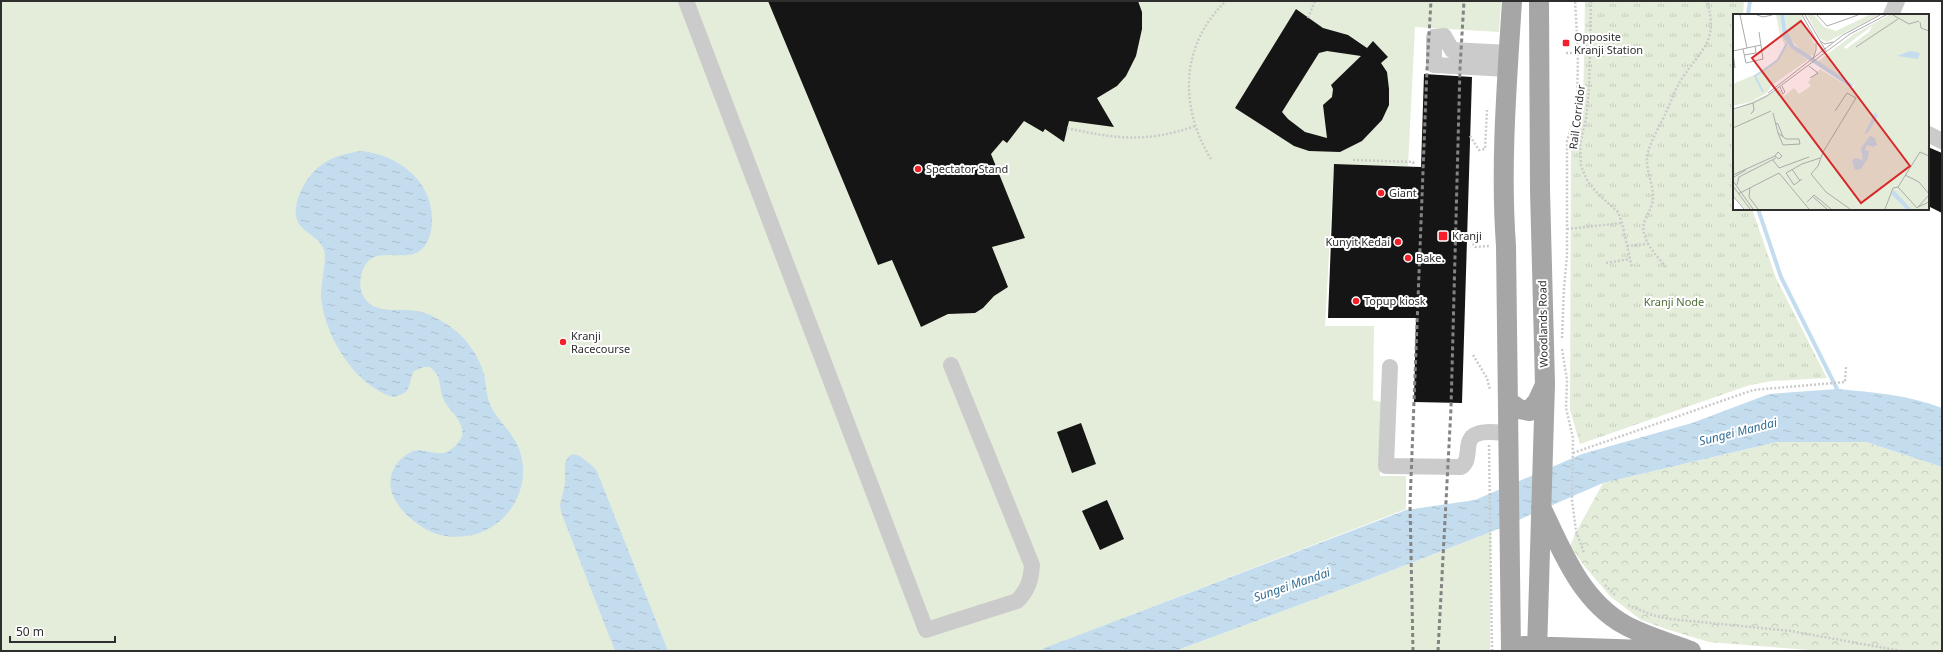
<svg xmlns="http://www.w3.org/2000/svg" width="1943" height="652" viewBox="0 0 1943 652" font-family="'Noto Sans',sans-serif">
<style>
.green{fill:#e4edda}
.forest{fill:url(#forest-crowns)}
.park{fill:url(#park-tufts)}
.water{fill:url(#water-ripples)}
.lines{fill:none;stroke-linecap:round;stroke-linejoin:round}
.stream{stroke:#c4ddee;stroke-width:4}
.building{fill:#151515;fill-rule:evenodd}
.path{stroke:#cbcbcb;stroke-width:2.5;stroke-dasharray:2 2;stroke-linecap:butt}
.minor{stroke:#cbcbcb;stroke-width:16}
.major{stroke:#a6a6a6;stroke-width:20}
.rail{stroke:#838383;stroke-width:3;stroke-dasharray:4 3;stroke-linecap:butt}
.poi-dot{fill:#f51f2b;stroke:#fff;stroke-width:1.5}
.labels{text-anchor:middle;stroke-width:4;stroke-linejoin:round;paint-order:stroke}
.poi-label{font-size:11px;fill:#2e2e2e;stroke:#fff;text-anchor:start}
.street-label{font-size:11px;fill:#2e2e2e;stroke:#fff}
.park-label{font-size:11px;fill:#4f6d37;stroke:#fff}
.water-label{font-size:12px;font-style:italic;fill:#346f97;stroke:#fff}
.inset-river{fill:none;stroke:#c4ddee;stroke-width:2}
.inset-road{fill:none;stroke:#ababab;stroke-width:1}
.view{fill:#d62828;fill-opacity:0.15;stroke:#d62828;stroke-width:2}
.inset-edge{fill:none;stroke:#2e2e2e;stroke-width:2}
</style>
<defs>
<pattern id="forest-crowns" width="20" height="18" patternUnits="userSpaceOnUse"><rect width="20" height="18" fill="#e4edda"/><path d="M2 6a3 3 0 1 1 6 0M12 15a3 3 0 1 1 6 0" fill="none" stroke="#c4ccbb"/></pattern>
<pattern id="park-tufts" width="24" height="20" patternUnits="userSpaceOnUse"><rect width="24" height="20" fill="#e4edda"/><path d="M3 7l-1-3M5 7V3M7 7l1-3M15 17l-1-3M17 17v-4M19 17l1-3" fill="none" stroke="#c4ccbb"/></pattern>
<pattern id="water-ripples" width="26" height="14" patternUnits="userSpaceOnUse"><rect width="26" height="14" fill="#c4ddee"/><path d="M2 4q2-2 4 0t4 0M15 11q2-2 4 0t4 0" fill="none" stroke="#a9becc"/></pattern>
</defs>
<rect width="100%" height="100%" fill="#fff"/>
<path class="green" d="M1,1h1500l-2,31 -84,-5 -7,139 -74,-2 -9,162h49l-1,74 8,2 -1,74h26v33l-368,142h-1037z
M1491,532l-1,119h-315l192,-71z
M1923,641l19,7v3h-28z"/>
<path class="forest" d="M1777,442h89l76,25v181l-19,-6 -9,9h-92l-113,-9 -40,-12 -28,-10 -30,-23 -26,-30 -15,-21 5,-12 28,-51z"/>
<path class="park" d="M1585,1h159l-1,14h-9v194h18l24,69 51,100 -55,3 -22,4 -170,59 -10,-34 1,-270 12,-30z"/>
<path class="water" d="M362,151c36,4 71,30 70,70 0,9 -3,22 -10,28 -17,17 -53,-10 -61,27 -2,8 0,19 6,25 12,14 37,6 54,11 10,2 19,8 27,13 17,11 30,29 36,49 2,10 2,20 6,30 5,12 15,21 22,32 16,22 14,53 -2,74 -10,14 -26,24 -44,26 -15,2 -29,0 -42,-8 -21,-12 -45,-39 -28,-63 4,-6 10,-11 17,-14 11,-3 23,5 34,1 6,-3 13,-10 15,-16 3,-16 -14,-25 -19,-38 -5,-13 0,-20 -13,-31h-6l-10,4c-7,14 -1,22 -21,26 -38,-11 -70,-63 -72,-102 0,-12 6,-35 3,-45 -5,-14 -20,-16 -26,-28 -4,-8 -2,-16 0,-24 12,-31 31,-43 64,-47z
M1837,389c36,3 71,6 105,19v59l-76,-25h-89l-174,41 -112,49 -124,48 -192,71h-132l-1,-2 364,-139 69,-10 107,-46 110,-31 77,-29z
M573,454l7,2 16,13 72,182h-53l-54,-139 -1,-7 5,-21v-21l3,-6z"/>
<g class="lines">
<path class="stream" d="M1748,15l2,-14
M1758,209l23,68 58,116"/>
</g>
<path class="building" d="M768,1h370l4,11v17l-6,27 -10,20 -9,10 -20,12 17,29 -45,-6 -5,21 -19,-13 -2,3 -19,-11 -17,22 -4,-3 -12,14 34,84 -33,9 16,40 -14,9 -11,12 -8,5 -27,1 -27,13 -29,-67 -14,5z
M1296,9l27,19 25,7 19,13 6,-7 15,16 -7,6 6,9 2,17v16l-7,15 -20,21 -22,11 -31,-1 -15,-5 -59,-38zM1327,51l34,5 -30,29 2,4 -1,8 -9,8 4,33 -22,-6 -17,-13 -6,-7 37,-59z
M1424,74l48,3 -10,326 -48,-1 2,-84h-88l6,-154 87,3z
M1928,147l14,6v60l-14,-7z
M1081,423l15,41 -24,9 -15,-41z
M1107,500l17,39 -24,11 -18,-39z"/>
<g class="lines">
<path class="path" d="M1591,1l-2,88 -3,30 -6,25 1,22 7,16 11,13 19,17 4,11 10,45
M1308,18l7,-17
M1566,53h24
M1067,128c48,11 81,15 128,-2
M1470,136l9,14 6,-1 2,-39
M1211,159c-32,-52 -31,-114 15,-158
M1353,160l60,2 1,5
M1567,229l55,-6
M1467,233l8,14 15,-1
M1627,246l21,-2
M1606,263l24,-4
M1666,267c-10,-12 -28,-30 -21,-47 4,-9 9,-17 8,-26 -1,-14 -9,-28 -5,-42 4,-14 13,-28 19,-42 5,-10 8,-21 14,-30 20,-31 38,-38 26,-79
M1562,338l2,-50 3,-32v-115l10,-32 1,-57 -3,-51
M1562,349l5,31 -1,28 7,30 -1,62 4,31 8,22
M1473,355l14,23 3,12
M1489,445l3,206
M1573,453l180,-63 92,-8 1,-16
M1605,585l10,10
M1628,605l24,10 18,4 121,12 110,20"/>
<path class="minor" d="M686,1l240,629 91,-29c11,-11 14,-21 15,-36l-81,-200
M1891,15l6,-14
M1508,69l-74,-4v-28l10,-1 8,14 57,3
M1928,134l14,7
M1390,367l-4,99 75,1c12,-7 1,-28 16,-33 9,-4 23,-1 32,-1"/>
<path class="major" d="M1509,402l10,7 10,2 8,-9 7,-15
M1541,507c21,44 40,94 84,118 20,11 45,18 66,26
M1523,646l154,5
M1511,651l-5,-405c-6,-81 1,-164 6,-245
M1537,651l8,-267 -5,-194 -1,-189"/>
<path class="rail" d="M1413,651l-3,-147 17,-435 4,-68
M1438,651l13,-243 9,-340 4,-67"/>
</g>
<g class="poi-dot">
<rect x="1562" y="39" width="8" height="8" rx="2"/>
<circle cx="918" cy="169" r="4"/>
<circle cx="1381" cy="193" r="4"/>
<rect x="1438" y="231" width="10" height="10" rx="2"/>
<circle cx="1398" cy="242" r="4"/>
<circle cx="1408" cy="258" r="4"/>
<circle cx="1356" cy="301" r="4"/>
<circle cx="563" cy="342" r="4"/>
</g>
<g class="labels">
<g class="poi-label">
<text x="1574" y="41">Opposite<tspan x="1574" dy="13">Kranji Station</tspan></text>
<text x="926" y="173">Spectator Stand</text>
<text x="1389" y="197">Giant</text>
<text x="1452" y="240">Kranji</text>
<text x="1390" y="246" text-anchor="end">Kunyit Kedai</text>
<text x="1416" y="262">Bake.</text>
<text x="1364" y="305">Topup kiosk</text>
<text x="571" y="340">Kranji<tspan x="571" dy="13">Racecourse</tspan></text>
</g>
<g class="street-label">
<text transform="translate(1577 117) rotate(-83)" y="4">Rail Corridor</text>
<text transform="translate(1543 324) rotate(-91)" y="4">Woodlands Road</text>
</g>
<g class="park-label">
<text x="1674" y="306">Kranji Node</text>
</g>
<g class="water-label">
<text transform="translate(1738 432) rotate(-14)" y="4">Sungei Mandai</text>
<text transform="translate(1292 585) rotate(-19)" y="4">Sungei Mandai</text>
</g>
</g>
<g transform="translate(1733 14)">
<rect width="196" height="196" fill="#fff"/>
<path d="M43,1h4l2,18 5,11 21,16 -36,25 -5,8 -17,9 -17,4v-22l30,-13 14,-12 8,-14 -5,-10zM156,1h40v194h-184l-12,-14v-85l46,-21 5,7 10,-8 5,6 12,-8 -3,-4 12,-13 32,20 3,-4 -38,-23 37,-28zM139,12l-2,5 -24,18 -2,-2z" fill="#e4edda" fill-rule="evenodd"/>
<path d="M51,1h17l2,6 -2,2h3l11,22 -1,10 -7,1 -18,-18zM74,1h7l10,12 12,4 33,-16h10l-52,27 -7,-3z" fill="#e4edda"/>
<path d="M54,31l19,15 -43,32 -7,-16 22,-16z" fill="#e4edda"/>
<path d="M47,1h4l3,16 7,14 60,40 -3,3 -60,-40 -8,-11zM177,37l10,2 -2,6 -21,-3zM142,98l3,4 -10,16 -4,3zM137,122l5,2 2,7 -4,2 -6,-2 -2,5 4,1 -1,7 -7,11 -6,1 -3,-9 3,-3 8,2 -2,-12zM161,176l17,19h-5l-15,-15z" fill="#c4ddee"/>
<path class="inset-river" d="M30,78l-8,-16 23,-16 9,-17"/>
<path class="inset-road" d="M7,1l7,33M24,1l6,2 9,-2M69,1l21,37M72,1l21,36M84,1l10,11 31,-11M160,1l16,9 10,-3M187,8l1,6 8,3M87,27l5,3 8,-2M123,33l42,-28M10,35l3,14 17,-4 -4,-27M0,37l28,-6M0,39l2,15M11,41l12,-2 -1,-7M80,45l3,-9v-7M76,52l9,7 -8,5M47,73l3,7 2,-2 -3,-6M35,79l75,-58 37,-20M0,95l20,-6 14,-7 83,-62 36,-19M102,97l12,-18 9,5 -33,54 -5,14 -7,8 15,18 24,17M40,99l5,20 5,12 17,-1 -1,-5h-13l-8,-6M18,100l3,-4 -1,-7M42,109l3,1 5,13M0,114l38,-17M40,146l6,8 30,-11M59,155l8,12M0,161l42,-19 3,-4 4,4 -3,3 -4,-3M172,161l14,7 10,12M1,163l12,-7M69,165l-8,6 -8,-12 16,-9 18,-6M0,167l20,28M4,171l2,-8 37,-19M0,172l17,23M165,173l19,21M17,174l-1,9 9,12M5,180l41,-21 30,36M0,182l11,13M79,182l15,13M74,188l7,-7 17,14M185,193l11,-5M184,194l12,-13M152,195l8,-21 5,-1 22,-35 9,4"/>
<path class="view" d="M68,7l109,145 -49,37 -109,-145z"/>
<rect width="196" height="196" class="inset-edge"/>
</g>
<rect width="1943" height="652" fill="none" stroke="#2e2e2e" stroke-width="4"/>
<path d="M10 636v6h105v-6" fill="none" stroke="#2e2e2e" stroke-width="2"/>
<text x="16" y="636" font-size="12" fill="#2e2e2e" stroke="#ffffff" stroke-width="3" paint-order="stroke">50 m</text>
</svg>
